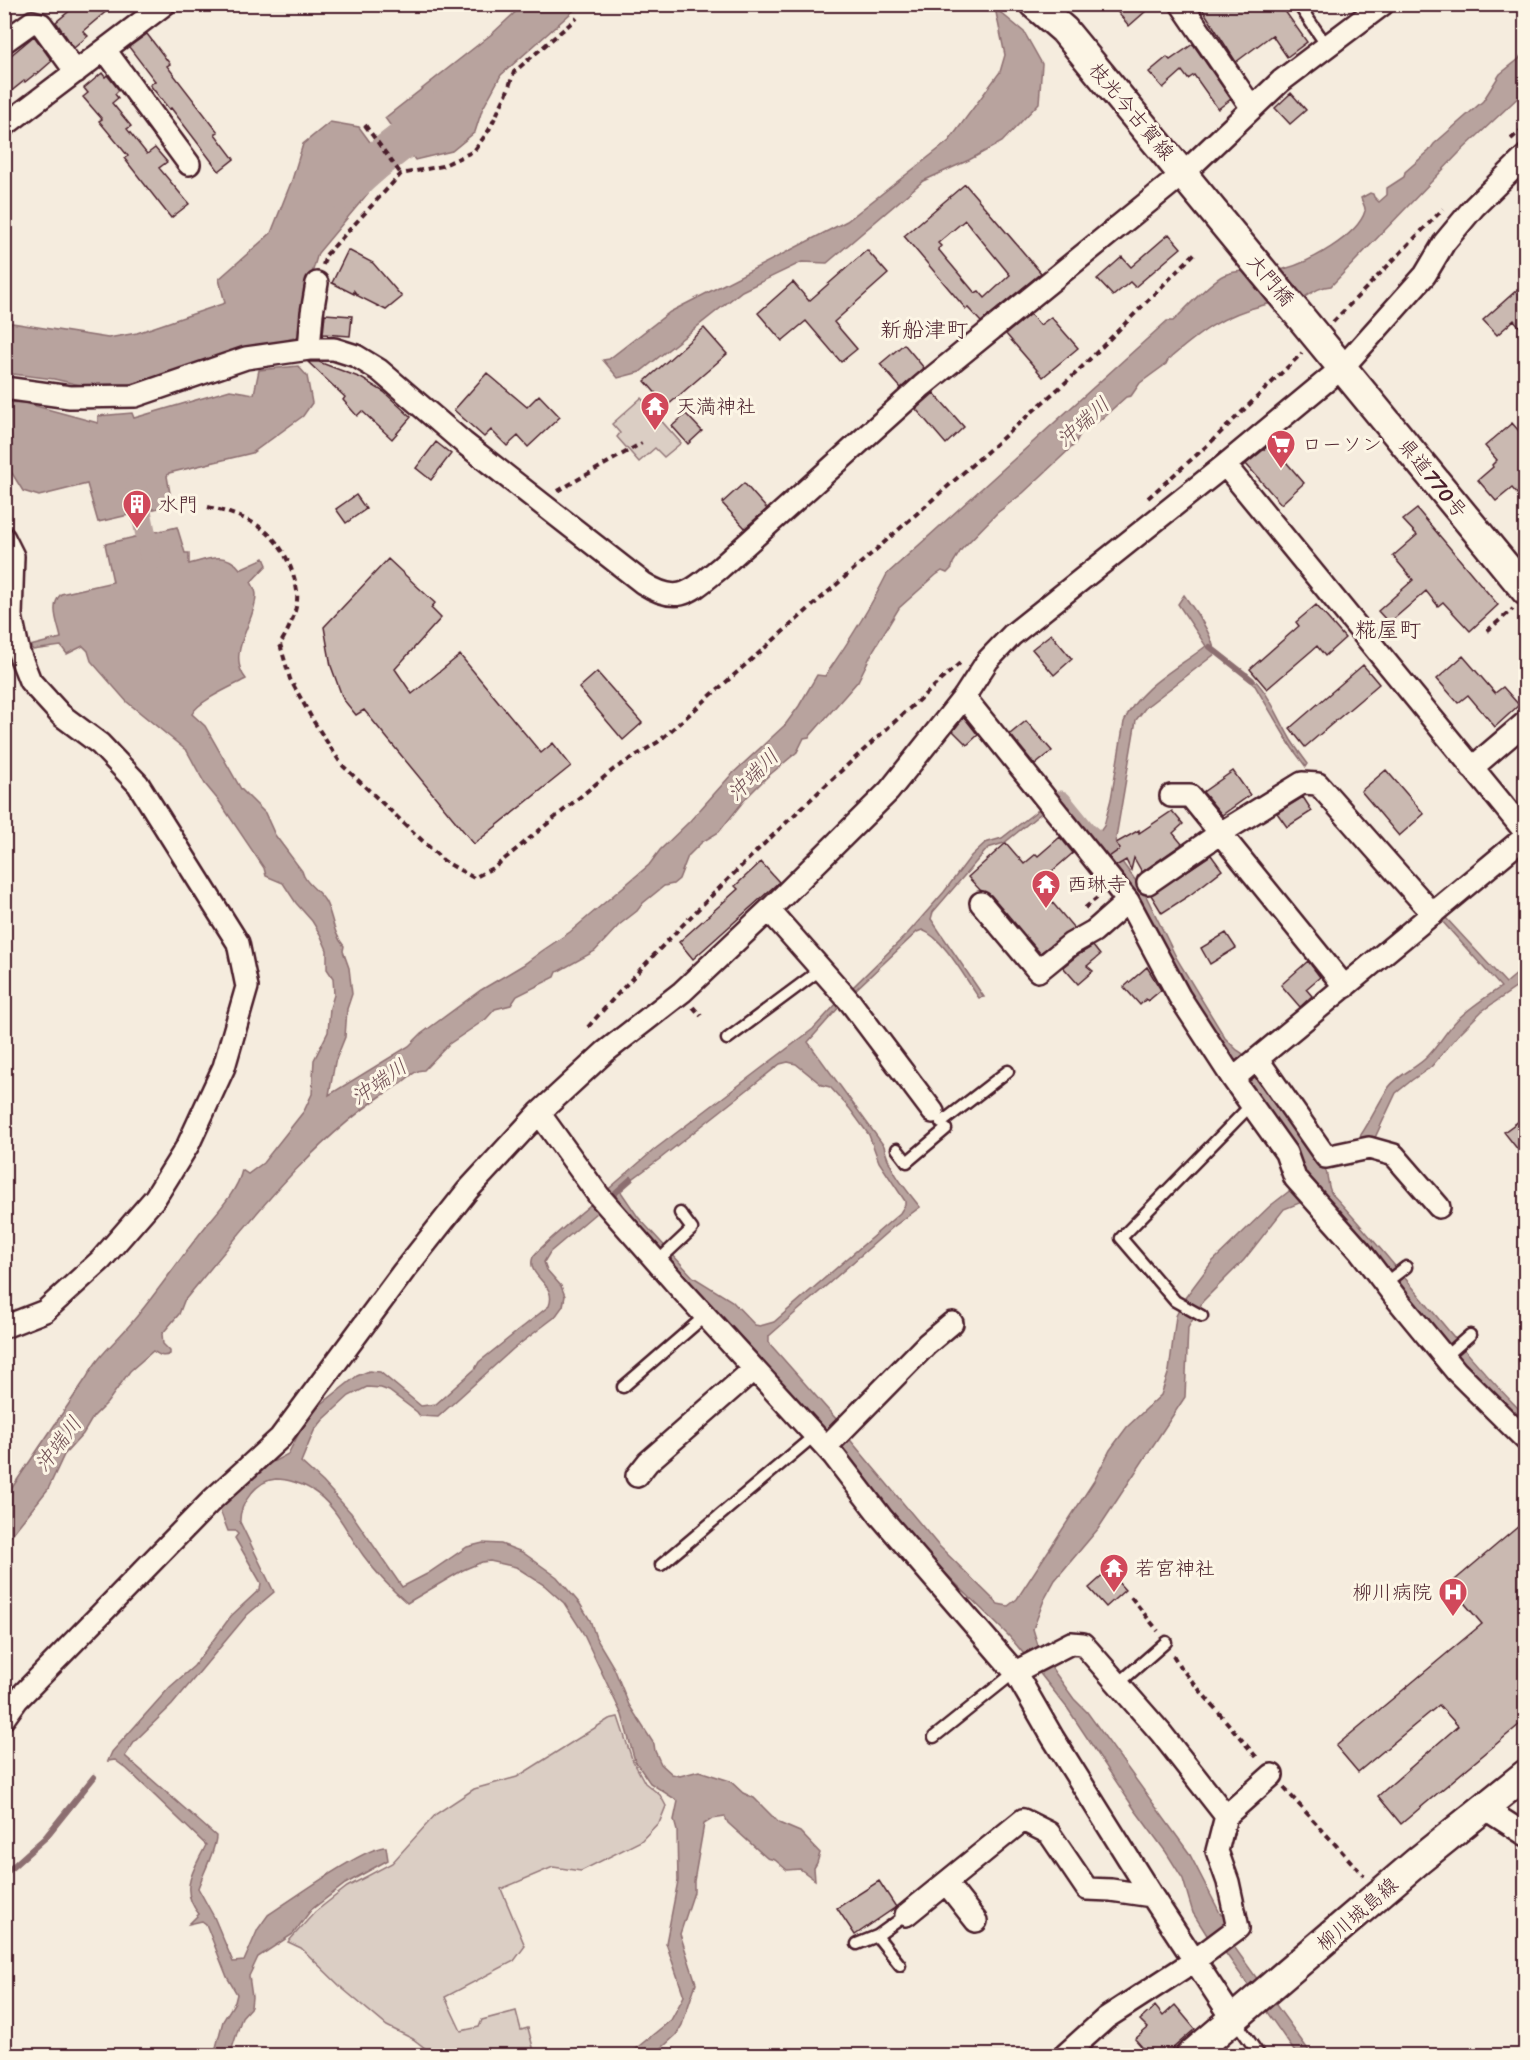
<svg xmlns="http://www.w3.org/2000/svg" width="1530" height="2060" viewBox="0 0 1530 2060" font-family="Sriracha,'Klee One',sans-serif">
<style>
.green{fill:#dbcec4;stroke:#927678;stroke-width:1.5}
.water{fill:#b8a39e;stroke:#8c6e70;stroke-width:1.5;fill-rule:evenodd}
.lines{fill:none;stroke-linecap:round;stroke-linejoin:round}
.stream{stroke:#8c6e70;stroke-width:6}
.canal{stroke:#b8a39e;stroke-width:21}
.river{stroke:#b8a39e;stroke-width:38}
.building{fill:#cab9b1;stroke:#4a1f2b;stroke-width:1.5;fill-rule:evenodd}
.service-casing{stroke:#4a1f2b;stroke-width:15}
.minor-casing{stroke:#4a1f2b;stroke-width:26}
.secondary-casing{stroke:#4a1f2b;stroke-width:33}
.path{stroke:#4a1f2b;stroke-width:4;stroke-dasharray:6 4.5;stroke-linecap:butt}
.service{stroke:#fcf5e5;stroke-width:10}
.minor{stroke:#fcf5e5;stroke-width:21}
.secondary{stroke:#fcf5e5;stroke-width:28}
.labels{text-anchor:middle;stroke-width:6;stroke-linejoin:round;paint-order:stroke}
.street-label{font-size:20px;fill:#4a1f2b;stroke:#fcf5e5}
.poi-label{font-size:20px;fill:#4a1f2b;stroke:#fcf5e5;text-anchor:start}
.water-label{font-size:21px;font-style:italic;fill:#704d53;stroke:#fcf5e5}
.quarter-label{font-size:22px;fill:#4a1f2b;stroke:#fcf5e5}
</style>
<rect width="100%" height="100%" fill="#f5ecde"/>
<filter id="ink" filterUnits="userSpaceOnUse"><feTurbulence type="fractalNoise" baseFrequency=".0167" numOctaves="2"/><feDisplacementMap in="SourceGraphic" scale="12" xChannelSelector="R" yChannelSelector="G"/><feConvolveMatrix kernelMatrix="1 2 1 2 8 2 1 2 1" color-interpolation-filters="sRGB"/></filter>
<g filter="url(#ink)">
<path class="green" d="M641,398l40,45 -17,14 -9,-9 -16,14 -22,-25 3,-4 -8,-9z
M618,1717l14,42 13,24 15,12 6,11 -6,15 -19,20 -60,30 -28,-4 -52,22 24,57 -11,15 -69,36 16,34 18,-4 3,-7 34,-9 5,19 7,-2 7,27h-101l-21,-16 -26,-13 -44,-37 -42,-41 -13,-6 27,-30 32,-25 45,-24 44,-49 38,-25 43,-12 92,-58z"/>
<path class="water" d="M524,4l56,1 -79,70 -19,35 -7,22 -23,19 -37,9 -30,-42 108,-85z
M995,8l29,24 18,32 -3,39 -37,39 -33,18 -46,21 -96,82 -25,-1 -60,29 -102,81 -22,6 -15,-18 6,-1 61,-47 177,-91 102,-80 51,-69 5,-17z
M1525,49v42l-66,62 -128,133c-15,1 -22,10 -34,15 -10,3 -23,1 -33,4 -42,10 -65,28 -96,55l-2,4 -26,19 -9,13 -5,1 -27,24 -17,10 -8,14 -51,48 -26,20 -36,37 -8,13 -1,5 -5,5 -5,-2 -6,4 -37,33 -25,41 -16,32 -49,56 -5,1 -7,14 -30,25 -21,21 -27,34 -17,10 -14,14 -9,23 -6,5 -9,2 -21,17 -6,8 -18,14 -24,26 -38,21 -2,5 -38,19 -6,9 -16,4 -9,10 -37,25 -25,26c-10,0 -15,8 -23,13 -88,54 -152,139 -217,218l-5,13 -17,20 1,10 7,7v3c-7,4 -11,1 -17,-3l-23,20 -23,32 -14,14 -10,17 -19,21 -16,34 -43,54v-45l82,-121c11,-22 31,-37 46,-56 26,-31 48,-64 73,-95 13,-16 32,-36 36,-56l6,4 15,-11 41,-52 8,-17 2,-34 14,-28 2,-24 4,-13 -1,-17 -6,-9v-19l-7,-16 -8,-13 -16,-18 -13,-20 -17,-7 -2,-8 -45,-67 -14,-17 -18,-33 -60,-49 -36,-41 -3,-10 -5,-5 -16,8 -6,-8 -28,4 -3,-4 31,-8c-3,-15 -12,-32 0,-44l52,-12 -8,-38 72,-17 8,26h4v11c19,-5 37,-13 51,5l24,-11 3,7 -16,17c2,4 5,8 5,13 0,27 -31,58 -10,84 -13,7 -48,22 -54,35l13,12 36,63 24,24 10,22 27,36c3,13 16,18 23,30 8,14 7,31 19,45l-1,5 6,17 3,26 -5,15 -2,28 -10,25 -6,33 80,-49 12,-12 60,-44 42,-25 19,-14 28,-19 79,-67 11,-15 29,-28 42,-47 54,-50 14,-19 18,-31 8,1c23,-33 44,-66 62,-102l280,-253h6c13,-12 36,-39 51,-46 20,-8 41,-2 60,-6 24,-6 74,-33 81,-58 1,-4 -3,-9 -4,-13l9,-5 3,1 1,3 5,5 8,-7v-7l17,-11 1,-5 24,-21 5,-7 49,-43 17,-27 19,-15z
M330,122l29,5 30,41 -71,85 -7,24 -10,59 -177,50 -35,1 -35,-8 -49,-6v-51l103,16 29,-5 88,-30 -6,-24 52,-46 21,-53 11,-36z
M298,366l9,10 5,27 -9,13 -51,37 -83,20 -2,3 5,29 -74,17 -11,-38 -48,12 -16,-5 -18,-29v-60l20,1 73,20v-7l34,-3 2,5 96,-28 24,4 5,-24z
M1184,595c12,18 28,37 31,59l-69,53 -10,13 -22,129 2,5 28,38 33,67 48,79 12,12 5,3 34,42 42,69 6,2c6,12 2,18 8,28 67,71 123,152 193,221v15l-68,-71 -138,-162 -69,-112 -2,-6 -13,-16 -143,-220 12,-17 7,-27 13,-77c14,-35 54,-54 82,-76l-28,-42z
M1247,673c21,16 31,45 44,67 5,8 11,16 17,24l-2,3 -14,-19 -38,-64 -10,-8z
M1042,807l3,3 -41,33 -16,5 -55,64 -2,7 53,78 -5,1c-14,-20 -35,-60 -57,-68l-5,2 -64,60 -3,-2 58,-57 36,-41 27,-36 14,-13 17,-5z
M1446,918l60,65 19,-16v18l-2,-2 -41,28 -22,22 -29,34 -19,13 -16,13 -25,53 -15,-4c13,-17 21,-37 33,-55 11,-14 27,-18 39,-31 11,-11 18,-25 29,-36 13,-13 29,-23 44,-33l-59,-66z
M838,1002l3,3 -33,37 76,104c5,24 21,42 36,61l-27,20 -124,109v7l68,77 -1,3 102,122 60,59 10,2 9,-7 77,-118 16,-31 17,-23 34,-32 8,-24 7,-55 9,-18 27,-36 58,-56 22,-17 10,13 -18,7 -40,51 -41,41 -15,27 -3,69 -87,132 -43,51 -11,20 -11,29 7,23 34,47 13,13 102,141 32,62 10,-2 2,7 -11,10 90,125h-15l-82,-117 -5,2 -17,-27 -10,-34 -17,-27 -31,-42 -67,-101 -30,-38 -29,-35 -66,-65 -54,-58 -68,-81 -217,-239 51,-44 158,-120zM788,1062l8,2 26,21 8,2 20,22 19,26 10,27 26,39v4l-5,8 -126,109 -14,4 -5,-1 -23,-24 -39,-24 -55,-60 -19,-28 42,-31 119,-94z
M596,1200l6,8 -52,44 -6,10 3,8 14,16 4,10 -2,10 -8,11 -42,32 -75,68 -18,-1 -3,-4 -28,-21 -8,-3 -14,-1 -18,9 -26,24 -9,11 -13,31 22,20 28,31 51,74 25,-13 40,-27 16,-4 18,1 21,8 35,25 23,27 10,16 6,18 18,30 15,37 25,39 1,7 6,13 11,10 8,2 19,-5 31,10 13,12 11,5 25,25 21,9 20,21 -3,10 -3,5 1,12 -15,-11 -13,1 -12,-10 -8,-2 -39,-35 -3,-6 -13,2 -8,5 -10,57v11l-14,42 16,49 -14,42 -6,10 -22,20h-26l43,-35 13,-24 -18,-53 12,-62 -1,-50 -3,-11 4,-19 -28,-18 -15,-22 -13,-46 -40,-84 -18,-28 -20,-18 -28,-18 -26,-6 -8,1 -19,8 -56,33c-16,-14 -31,-30 -44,-48 -16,-22 -27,-50 -51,-65 -9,-6 -25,-11 -36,-11 -19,1 -37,25 -36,43l34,70 -27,23 -75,90 -37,36 -10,15 91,80c0,13 -13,38 -18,52l16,29 19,45 11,-1 14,-32 10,-14c22,-14 97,-69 118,-68l2,13 -43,24 -34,26 -18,24 -35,23 -9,19 3,21 -1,10 -9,10 -12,38h-16l9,-34 12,-19 2,-8 -10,-17 -21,-53 -4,-3 -13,3 10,-10c-21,-25 -5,-44 7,-69l-79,-76 -12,-9 -7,1 4,-9 58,-65 24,-21 37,-50 29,-27 1,-6 -26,-45 3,-4 -3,-3h-7l-10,-26 34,-32 36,-19 19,-36 12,-12 38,-30 12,-5 11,1 41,34 15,-2 39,-35 4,-7 70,-56c9,-23 -24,-29 -16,-49 4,-8 53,-48 63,-57z"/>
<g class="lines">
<path class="stream" d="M1210,647l42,33
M614,1194l17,-15
M8,1871l37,-33 49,-61"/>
<path class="canal" d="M136,486l15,75
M1061,801l26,32 20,16"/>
<path class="river" d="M342,191l33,-29 67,-52"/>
</g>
<path class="building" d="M78,4h37l-32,27 5,5 -14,12 -18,-26z
M1111,4h43l-25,22z
M1199,4h81l27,38 -20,15 -15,-22 -36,27z
M147,34l23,30 -3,2 51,66 -3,2 19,25 -15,12 -48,-63 -2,1 -19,-24 5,-4 -26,-34z
M34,36l18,25 -16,14 -1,-1 -10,8 -1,-1 -20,16v-36z
M1193,44l38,55 -13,10 -24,-34 -6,4 -6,-8 -19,17 -14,-16 18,-15 3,3z
M102,73l3,4 2,-2 12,15 -4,4 3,4 -6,5 19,23 -4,3 20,25 8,-6 12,14 -8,6 30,36 -18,14 -47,-60 4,-2 -29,-35 3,-2 -19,-22 5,-4 -4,-5z
M1291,93l15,17 -16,14 -15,-16z
M965,184l76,89 -60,49 -13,-14 -2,1 -62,-73zM965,220l45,55 -25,23 -6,-7 -4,2 -37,-44 3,-3 -3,-3z
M1169,234l12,14 -46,39 -5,-5 -17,14 -16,-17 25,-22 9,10z
M348,250l25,13 29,34 -16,13 -28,-14 -4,-5v3l-22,-11z
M867,250l21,24 -54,48 23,27 -16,13 -35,-41 -24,20 -24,-28 35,-31 16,19z
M1526,282v52l-12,-14 -17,15 -14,-15z
M325,314l27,2 -2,20 -27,-2z
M1030,314l10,11 11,-8 27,31 -35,29 -37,-43z
M704,328l23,26 -60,52 -22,-25z
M904,344l20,24 -23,20 -21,-24z
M308,362h11l42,16 23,14 27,25 -19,22 -30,-28 -5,5 -14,-16 2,-3z
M487,373l40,34 12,-12 21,22 -32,30 -10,-11 -11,10 -16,-16 -7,7 -30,-27z
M934,393l30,34 -18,17 -30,-35z
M686,414l16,17 -14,13 -16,-18z
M1512,423l14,16v65l-14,-16 -16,13 -18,-21 15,-13 -1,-2 5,-5 -12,-14z
M436,442l15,12 -20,26 -15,-12z
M1267,447l3,3 4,-2 30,35 -23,21 -35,-40z
M744,483l23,26 -22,19 -23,-25z
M356,495l10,14 -20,14 -10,-14z
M1417,509l81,96 -28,26 -27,-29 -5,4 -12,-15 -37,32 -11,-12 35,-31 -20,-24 24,-21 -14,-15z
M388,559l47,44 -4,5 10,10 -46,51 17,25 48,-39 81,98 12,-10 18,23 -97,78 -110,-134 -8,5 -13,-16 -12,-33 -7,-39z
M1316,605l29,33 -20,18 -8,-10 -50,43 -17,-20 49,-43 -3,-4z
M1051,634l21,25 -18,16 -22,-26z
M1463,656l32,37 8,-6 16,18 -24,22 -27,-32 -10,8 -21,-24z
M1363,665l16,19 -74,63 -15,-19z
M597,672l45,51 -19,17 -44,-52z
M964,717l14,18 -11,10 -14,-14z
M1026,721l26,30 -17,14 -25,-31z
M1386,770l38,44 -25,22 -38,-45z
M1233,771l17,24 -28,20 -19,-23z
M1303,797l9,14 -25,16 -10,-14z
M1172,811l11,13 -10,9 9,11 -40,28 -8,-14 -3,12 -5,-10 -10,6 -7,-9 11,-8 -4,-6 23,-13v3z
M1060,837l13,16 -22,19 3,4 -14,12 34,40 -34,25 -49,-58 -11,-5 -12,-13 38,-34 18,21 12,-10 2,2z
M1211,855l11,15 -32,25 -28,18 -11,-18z
M761,862l18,20 -86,77 -14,-17 59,-53 -3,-3z
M1226,933l10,15 -26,16 -9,-16z
M1093,946l7,9 -13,11 6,5 -15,13 -15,-17 15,-12z
M1308,961l12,16 -14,12 6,7 -12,11 -19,-22z
M1147,967l14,23 -13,11 -2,-2 -6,6 -16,-18z
M1526,1116v44l-22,-28z
M1526,1520v199l-125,105 -23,-28 80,-70 -19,-21 -81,67 -22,-26 146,-122 -33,-39z
M1108,1571l17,19 -19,17 -17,-19z
M879,1881l17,26 -41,28 -18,-27z
M1175,2005l20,24 -30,26h-16l-14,-16 13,-11 -8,-8 15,-14 8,10z"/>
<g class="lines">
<g class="service-casing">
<path id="service" d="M1298,4l29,42
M727,1039l93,-69
M941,1123l67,-52
M897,1149l10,13 39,-33
M657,1262l35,-33 -12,-16
M1385,1283l21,-16
M1202,1316l-27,-15 -54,-63 130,-133
M1445,1357l25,-22
M623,1387l82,-71
M661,1565l154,-130
M1118,1684l48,-42
M934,1737l81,-65
M877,1936l23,29
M857,1944l20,-8 29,-21
M1234,2019l26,37"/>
</g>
<g class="minor-casing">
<path id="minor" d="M1181,4l71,104
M4,42l28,-20 9,2 35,48
M105,50l84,114
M4,126l161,-122
M309,349l3,-36 5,-30
M4,388l66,9 65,-1 111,-38 63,-9h25l22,7 23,14 85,73 179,140c36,23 47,9 77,-15l202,-182 262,-213 97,-92 102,-77
M1225,465l301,368
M4,538l9,18 -2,60 8,37 11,28 31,34 39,29 38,40 100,159 9,44 -23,80 -36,78 -33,53 -54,62 -56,51 -41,16
M964,697l164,204 51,95 54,83 53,74 9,25 65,73 36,47 60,73 70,69
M1472,768l54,-46
M1171,796h19l155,191
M1148,883l71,-49 83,-51 16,1 115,130
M981,903l57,68 33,-27 23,-13 34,-30
M769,910l82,93 82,109
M1258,1060l68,97 43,-9 25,7 45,52
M1233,1079l293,-243
M539,1113l60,83 80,91 155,169 47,61 134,155 38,66 99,158 81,123
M826,1447l101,-103 25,-21
M637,1476l11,-14 106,-93
M1015,1672l56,-29 12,1 78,89 65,83
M4,1718l13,-18 196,-201 67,-61 123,-166 64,-81 72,-78 66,-61 77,-60 87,-82 120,-119 75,-94 24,-37 24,-25 213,-170 118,-98 82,-92 19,-32 30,-36 52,-51
M1484,1808l42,27
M946,1883l30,38
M906,1915l117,-95 26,13 38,56 24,1 41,6
M1064,2056l42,-38 88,-57 44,-33 -10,-46 -11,-31 9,-35 46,-41"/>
</g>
<g class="secondary-casing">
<path id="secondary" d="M1034,4l30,26 462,561
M1190,2056l228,-195 108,-87"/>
</g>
<path class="path" d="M365,125l36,49
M1511,139l15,-13
M323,265l3,-10 75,-81 41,-8 32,-15 15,-21 17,-35 8,-23 63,-54
M1333,322l110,-113
M558,491l84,-48
M1148,498l63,-56 91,-89
M208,507c19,5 41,11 56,23 18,14 30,39 33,61 2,17 -8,39 -17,53l10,35 24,43 28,43 102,96 30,17 22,-12 118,-97 44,-27 417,-368 120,-121
M1487,631l26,-22
M1085,908l12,-10
M693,1007l8,9
M588,1027c114,-129 243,-249 372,-364
M4,1288l5,16
M1131,1597l27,34
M1173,1655l7,12 79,93
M1284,1788l80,88"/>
<use href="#service" class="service"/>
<use href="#minor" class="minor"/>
<use href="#secondary" class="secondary"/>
</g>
</g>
<defs>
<g id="temple-pin" transform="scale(1.5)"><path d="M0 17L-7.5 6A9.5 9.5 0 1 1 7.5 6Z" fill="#d1495b" stroke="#fcf5e5"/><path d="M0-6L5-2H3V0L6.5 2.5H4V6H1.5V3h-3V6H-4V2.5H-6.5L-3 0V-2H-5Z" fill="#fff"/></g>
<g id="supermarket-pin" transform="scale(1.5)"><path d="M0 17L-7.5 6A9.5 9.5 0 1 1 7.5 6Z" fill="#d1495b" stroke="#fcf5e5"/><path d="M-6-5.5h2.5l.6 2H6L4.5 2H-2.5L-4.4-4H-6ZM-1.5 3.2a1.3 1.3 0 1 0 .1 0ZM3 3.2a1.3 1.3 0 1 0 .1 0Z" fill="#fff"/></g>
<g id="building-pin" transform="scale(1.5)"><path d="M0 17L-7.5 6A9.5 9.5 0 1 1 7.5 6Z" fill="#d1495b" stroke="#fcf5e5"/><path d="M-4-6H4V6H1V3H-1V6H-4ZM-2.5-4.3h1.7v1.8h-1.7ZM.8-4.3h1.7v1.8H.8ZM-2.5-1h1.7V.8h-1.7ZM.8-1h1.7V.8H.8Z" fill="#fff"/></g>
<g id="hospital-pin" transform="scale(1.5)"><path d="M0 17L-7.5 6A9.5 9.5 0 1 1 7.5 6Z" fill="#d1495b" stroke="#fcf5e5"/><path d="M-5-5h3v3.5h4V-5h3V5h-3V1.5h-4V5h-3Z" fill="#fff"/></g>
</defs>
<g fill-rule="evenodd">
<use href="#temple-pin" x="655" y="406"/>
<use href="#supermarket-pin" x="1281" y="444"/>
<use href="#building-pin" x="137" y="504"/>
<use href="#temple-pin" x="1046" y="884"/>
<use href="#temple-pin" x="1114" y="1568"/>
<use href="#hospital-pin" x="1453" y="1592"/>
</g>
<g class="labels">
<g class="street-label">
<text transform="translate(1132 111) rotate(50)" y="7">枝光今古賀線</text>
<text transform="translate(1271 280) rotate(50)" y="7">大門橋</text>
<text transform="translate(1433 478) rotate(51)" y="7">県道770号</text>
<text transform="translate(1357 1914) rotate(-41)" y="7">柳川城島線</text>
</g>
<g class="poi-label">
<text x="676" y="413">天満神社</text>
<text x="1302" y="451">ローソン</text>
<text x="158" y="511">水門</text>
<text x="1067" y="891">西琳寺</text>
<text x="1135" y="1575">若宮神社</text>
<text x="1432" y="1599" text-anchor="end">柳川病院</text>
</g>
<g class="water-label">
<text transform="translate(1083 422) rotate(-42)" y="7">沖端川</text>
<text transform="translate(753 775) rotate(-45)" y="7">沖端川</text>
<text transform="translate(379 1082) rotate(-35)" y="7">沖端川</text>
<text transform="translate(58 1444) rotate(-53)" y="7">沖端川</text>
</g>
<g class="quarter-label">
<text x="924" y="337">新船津町</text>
<text x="1388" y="637">糀屋町</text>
</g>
</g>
<rect width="1530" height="2060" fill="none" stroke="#fcf5e5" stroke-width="24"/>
<rect x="12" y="12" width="1506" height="2036" fill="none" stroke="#4a1f2b" stroke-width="2" filter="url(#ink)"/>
</svg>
